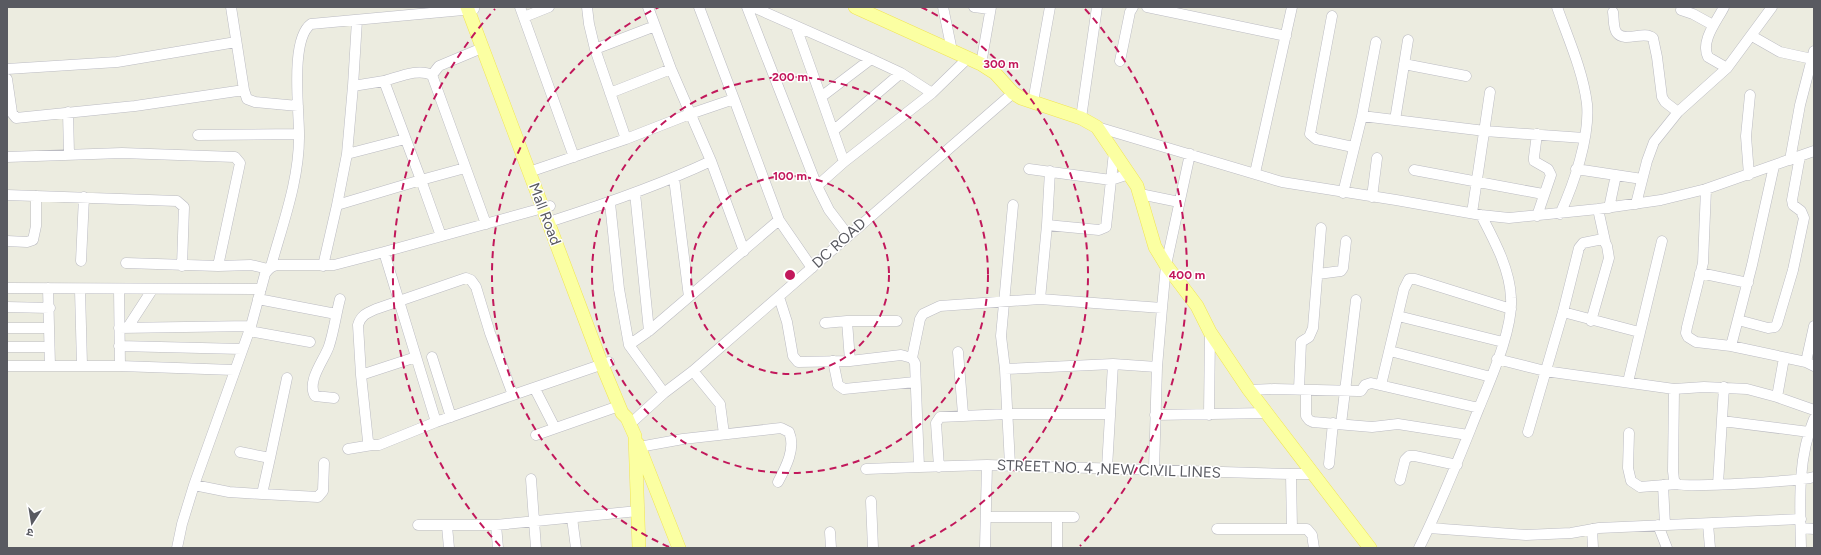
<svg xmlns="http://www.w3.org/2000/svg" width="1821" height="555" viewBox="0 0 1821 555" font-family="Figtree,'Noto Sans Devanagari',sans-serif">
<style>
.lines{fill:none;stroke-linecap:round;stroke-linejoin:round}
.minor-casing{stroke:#bbbbc2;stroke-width:11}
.major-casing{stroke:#f1e554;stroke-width:14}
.minor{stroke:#fff;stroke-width:10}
.major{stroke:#fbffa2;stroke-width:13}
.ring{fill:none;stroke:#c2185b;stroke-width:2;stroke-dasharray:7 5}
.labels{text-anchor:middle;stroke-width:3;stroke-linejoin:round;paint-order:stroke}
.street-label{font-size:15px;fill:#595a61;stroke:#fff}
.centre{fill:#c2185b;stroke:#fff;stroke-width:2}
.ring-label{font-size:12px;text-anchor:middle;font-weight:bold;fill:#c2185b;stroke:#fff;stroke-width:3;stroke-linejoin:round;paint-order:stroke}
</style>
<rect width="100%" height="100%" fill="#ecece0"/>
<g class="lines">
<g class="minor-casing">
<path id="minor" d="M231,7l13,83 3,9 8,3 43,4
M520,7l54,150
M587,7l2,17 6,25 60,-23
M648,7l23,62 40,92 33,90
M699,7l35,92
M747,7l70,179
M753,7l118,52 30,14 31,20 36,-35
M943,7l9,44
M974,7l16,2
M1147,7l139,29
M1557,7c11,31 26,64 30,97 3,33 -13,80 -27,110
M1724,7c-7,14 -24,34 -16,50l19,11
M1681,10l12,4 20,11
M1613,12c1,6 0,17 4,21 8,10 27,-3 36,5l4,19 5,40 3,5 13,10
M1332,16l-22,118 6,5 37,8
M524,17l25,-10
M796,27l25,70
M1752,36l28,16 32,7
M595,49l31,90
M1120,61l10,-49 3,-5
M981,64l10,-57
M1404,64l62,12
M7,69l110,-7 119,-20
M432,75l7,-9 43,-18
M7,79l5,34 4,5 119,-12 109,-16
M353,86l4,-66
M610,93l61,-24
M1033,102l17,-95
M68,112l1,42
M1362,116l123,15 99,7
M1081,118l16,-111
M1395,120l13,-80
M1097,127l185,55 114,18 85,15 28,3 89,-9 63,-9 45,-11 108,-38
M833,131l-12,-34 50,-38
M198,135l101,-1
M347,154l58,-15
M7,157l115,-4 113,4 5,6 -1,5 -21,98 33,-1 17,4
M1790,160l10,-55 14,-54
M844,162l-11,-31 68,-58
M465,168l-44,12 -37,-99c15,-4 34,-13 48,-6l54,149
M1029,169l82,11 18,-6
M1576,169l66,10
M1414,170l129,24
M529,172l97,-33 64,-25 44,-15 45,121 33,48
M1255,173l37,-166
M1749,175l-3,-39 4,-41
M674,178l15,119
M1706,189l-3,74 -16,64 -1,6 2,4 8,5 35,4 75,16
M635,193l14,138
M1343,193l19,-77 14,-74
M1140,194l39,8
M7,195l170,6 7,6 -2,59
M1372,197l5,-39
M610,203l9,86 10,56 35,48
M1636,204l11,-43 7,-19 24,-30 49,-44 45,-61
M337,205l10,-51 6,-68 31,-5
M1609,208l7,-33
M1598,209l7,32
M1472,213l18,-121
M1537,216l14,-41 -3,-6 -14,-8v-4l3,-23
M555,220c53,-17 105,-35 156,-59
M1047,225l52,5 7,-3 8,-75
M848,235l-19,-25 -12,-24 27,-24 88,-69
M7,241l20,1 6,-2 3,-14v-30
M384,252l52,170
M81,261l3,-64
M126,263l92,3
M271,266c12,-43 29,-88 28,-133 0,-24 -9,-94 12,-109l163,-15
M323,266l14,-61 84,-25 20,56
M1700,273l48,10
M1318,274l23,-3 2,-3 3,-27
M466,278l5,2 5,7 14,46 23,62 -77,27 -57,23h-7l-4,-4 -7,-66 -3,-50c3,-10 9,-12 18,-16z
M7,288l254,1
M48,288l2,78
M119,289l1,77
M80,290l2,75
M779,297l8,25 6,34 5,6 52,-1 51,-6 11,3 3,5 4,104 68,-2
M258,299l78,15
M1040,299l7,-74 3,-54
M7,307l43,1
M1162,308l4,-43 24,-111
M1563,312l76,20
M1398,316l105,26
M1738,320l30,8 7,-1 2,-3 16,-54 11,-52 -3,-7 -8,-6 -1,-5 8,-44
M847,321l3,40
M825,323l22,-2h50
M1814,326l-8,36 8,4
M128,327l24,-37
M7,328h42
M119,328l132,-2
M249,331l61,11
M629,345l20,-14 130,-111
M119,346l123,3
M1731,346l21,-81 22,-99
M7,347h42
M1390,351l101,26
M958,352l5,62
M432,357l19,60
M912,358l8,-39 3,-5 17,-8 100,-7 122,9 -5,59 -3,103
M1497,359l48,12 129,18 30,-2 43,2 30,8 37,13
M833,361l5,24 6,4 71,-7
M7,366h113l114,4
M1005,369l108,-5 44,3
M693,371l27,33 4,30
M361,375l55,-18
M1628,382l34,-141
M1381,385l23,-96 5,-10h6l96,30
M535,389l20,39
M1299,389l2,-47 8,-5 4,-9 8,-100
M1674,389l-1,82 1,9 3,4c6,4 125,-3 137,-7
M1249,390l25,-1 84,2h3l4,-6 6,-2 108,25
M1306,390v26l3,4 4,2 59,5 26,-3 70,11
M513,395l96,-33
M1777,397l7,-39
M334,398l-19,-2c-9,-15 10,-37 14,-50 5,-15 7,-32 11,-47
M1155,415l112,-2
M1209,415l1,-83
M1722,421l87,11
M1341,424l15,-124
M629,425l35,-32 29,-22 320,-278
M1528,432l35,-120 16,-64 4,-5 20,-4 4,7 2,12 -18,63
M1629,433l-1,35 3,13 9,6 37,-3
M536,435l83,-29
M639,447l44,-8 98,-11 8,4c7,16 -3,35 -11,50
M348,449l24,-4
M270,458l17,-80
M1329,464l4,-41
M1010,465l-5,-96 -4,-33 12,-131
M939,467l-3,-44 4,-6 68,-3h101
M1107,468l6,-104
M866,469l53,-2
M1291,474l1,55
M531,479l5,69
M1400,480l5,-20 4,-4h6l42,9
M1718,484l6,-97
M194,485l35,7 33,2 8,-36 -30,-6
M1663,485l2,40
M262,494l56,3 5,-6 1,-28
M871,501l2,47
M986,517h88
M572,518l4,30
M1708,524l2,24
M418,525h78l142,-14
M496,525l2,23
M1658,525l9,23
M447,526l2,22
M1429,528l97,7 45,-2 28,-5 202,-9
M1801,528l13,1
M1217,529h90l5,6 2,13
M1592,529l1,19
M830,532l1,16
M177,548l5,-24 12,-39 57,-159 14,-52c3,-5 6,-8 12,-9h57l50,-13 166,-46
M985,548l2,-83 304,9h22
M1057,548v-31
M1419,548c23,-46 41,-93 60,-140 12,-30 34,-78 32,-110 -1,-29 -17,-58 -30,-83
M1801,548c-1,-42 -4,-89 13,-129"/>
</g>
<g class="major-casing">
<path id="major" d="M467,7l135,358 20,48 5,5 8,18 4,112
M855,7l126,57 14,9 18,20 8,5 60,20 16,9 40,59 18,61 11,18 31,41 13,26 39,58 121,158
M638,444l41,104"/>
</g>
<use href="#minor" class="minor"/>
<use href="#major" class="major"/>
</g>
<g class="ring">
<circle cx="790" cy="275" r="99"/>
<circle cx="790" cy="275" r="198"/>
<path d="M669 547A298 298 0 0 1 659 7M921 7A298 298 0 0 1 911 547"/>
<path d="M500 546A397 397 0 0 1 495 9M1085 9A397 397 0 0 1 1080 546"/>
</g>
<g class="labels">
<g class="street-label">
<text transform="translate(545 214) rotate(69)" y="5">Mall Road</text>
<text transform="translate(839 243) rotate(-42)" y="5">DC ROAD</text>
<text transform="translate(1109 469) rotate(2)" y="5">STREET NO. 4 ,NEW CIVIL LINES</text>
</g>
</g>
<circle cx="790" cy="275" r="6" class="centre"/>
<g class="ring-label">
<text x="1001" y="68">300 m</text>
<text x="790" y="81">200 m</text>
<text x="790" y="180">100 m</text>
<text x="1187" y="279">400 m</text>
</g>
<rect width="1821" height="555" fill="none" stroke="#595a61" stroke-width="16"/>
<g transform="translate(32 523) rotate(192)" stroke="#ffffff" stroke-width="3" paint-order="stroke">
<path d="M0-3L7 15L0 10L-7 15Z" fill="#595a61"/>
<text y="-6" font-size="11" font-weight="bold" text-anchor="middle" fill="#595a61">उ</text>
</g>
</svg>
